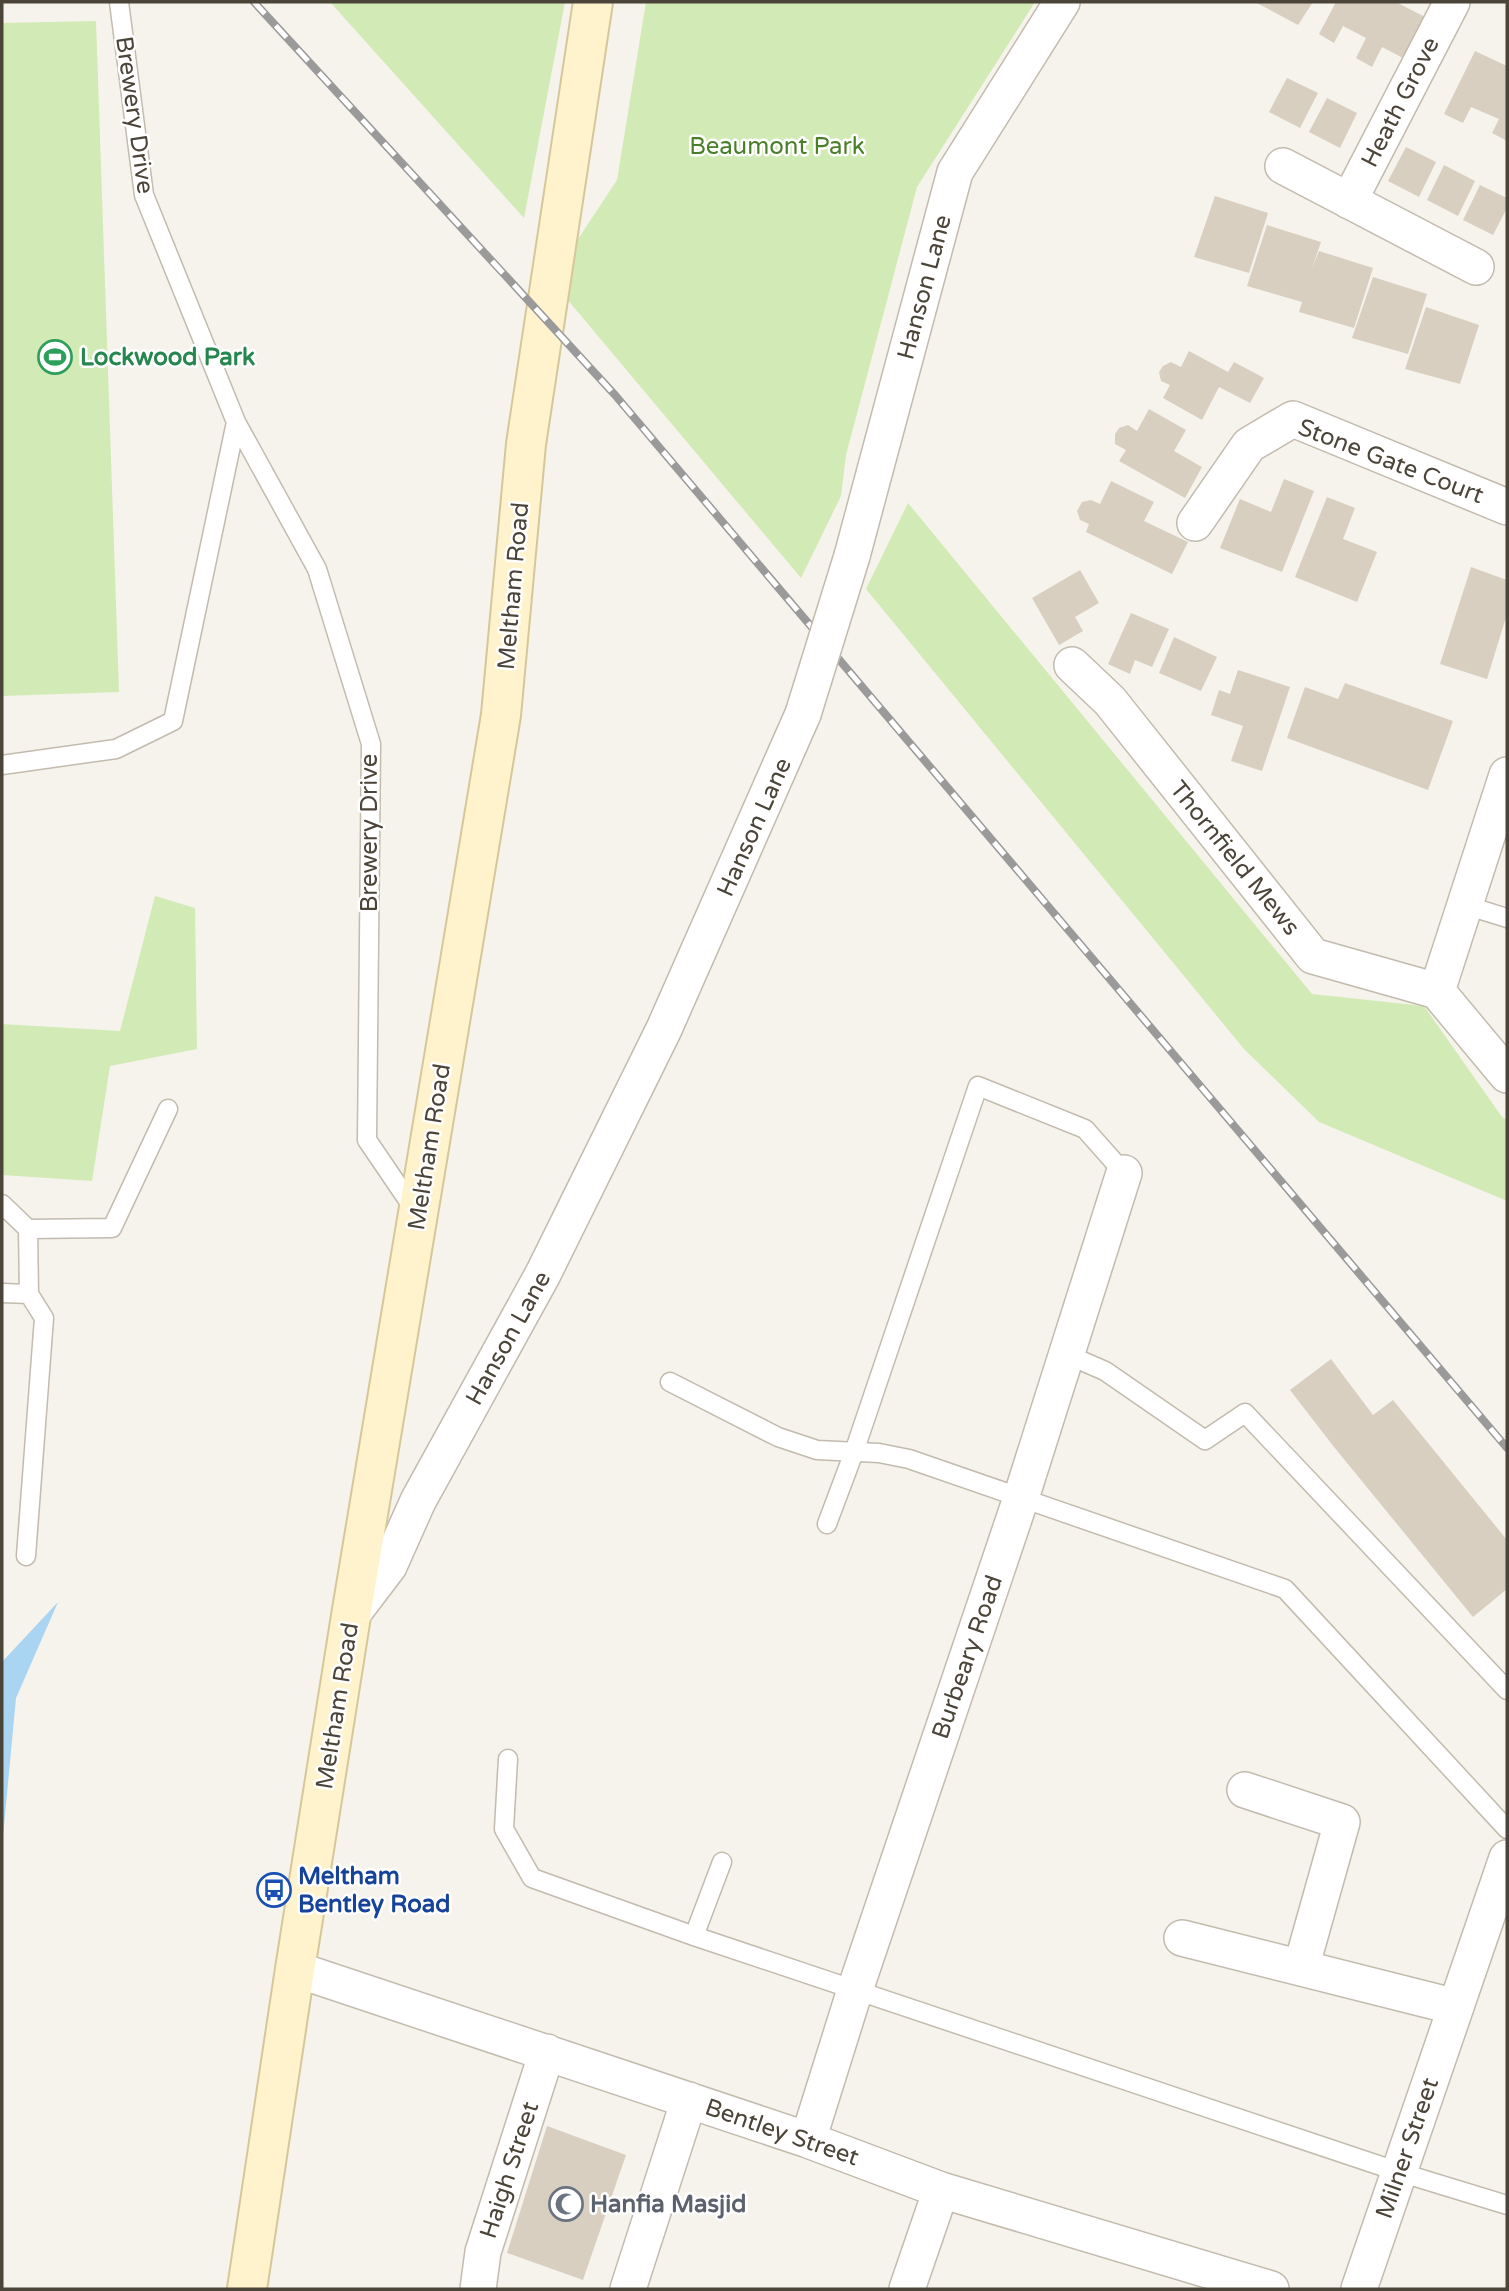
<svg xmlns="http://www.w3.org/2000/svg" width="1509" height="2291" viewBox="0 0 1509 2291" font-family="'Varela Round',sans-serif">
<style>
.green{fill:#d2eab5}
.water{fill:#a9d4f2}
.building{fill:#d8cfc1}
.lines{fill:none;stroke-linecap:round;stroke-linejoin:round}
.service-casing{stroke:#c2bbae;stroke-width:21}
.minor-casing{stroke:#c2bbae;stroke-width:38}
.secondary-casing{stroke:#d6c79b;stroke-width:42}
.service{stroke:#fff;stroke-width:18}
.minor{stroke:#fff;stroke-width:35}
.secondary{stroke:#fff3cd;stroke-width:38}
.rail-casing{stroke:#9a9a9a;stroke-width:8}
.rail{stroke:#fff;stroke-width:5;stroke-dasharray:16;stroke-linecap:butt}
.minor-bridge-casing{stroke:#c2bbae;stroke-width:38;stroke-linecap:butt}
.minor-bridge{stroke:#fff;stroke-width:35}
.labels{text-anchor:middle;stroke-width:5;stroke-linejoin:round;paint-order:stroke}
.street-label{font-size:24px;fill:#4b4439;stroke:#fff}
.park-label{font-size:24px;fill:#4a7f2a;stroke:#fff}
.leisure-label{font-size:24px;font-weight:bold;fill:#27864d;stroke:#fff;text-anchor:start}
.transit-label{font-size:24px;font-weight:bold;fill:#164399;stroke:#fff;text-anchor:start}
.worship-label{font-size:24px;font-weight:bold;fill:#5b616d;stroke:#fff;text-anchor:start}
</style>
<rect width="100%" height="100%" fill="#f6f3ec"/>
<path class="green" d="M330,2h235l-41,216z
M646,2h389l-118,185 -71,268 -5,41 -40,82 -250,-298 66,-100z
M96,21l23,671 -117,4v-673z
M908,503l404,491 112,12 78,111 5,3v81l-188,-79 -75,-73 -378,-460z
M155,896l40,12 2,141 -87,17 -18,115 -90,-6v-151l118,7z"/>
<path class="water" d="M58,1602l-42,96 -14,149v-185z"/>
<path class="building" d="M1255,2h58l-15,23z
M1336,2h60l29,15 -22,41 -21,-11 -10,20 -16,-9 10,-20 -23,-12 -9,17 -15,-9z
M1475,51l32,15v75l-15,-8 7,-14 -28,-12 -8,16 -19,-9z
M1287,78l31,15 -18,35 -31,-16z
M1327,98l30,15 -17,35 -31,-16z
M1406,147l30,15 -17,35 -31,-16z
M1444,165l31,16 -17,35 -31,-16z
M1480,185l27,13v10l-14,27 -30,-15z
M1215,196l53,17 -19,60 -55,-16z
M1267,225l54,17 -9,26 7,-17 54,17 -19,60 -55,-16 3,-10 -55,-16z
M1373,277l54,17 -19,60 -56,-16z
M1426,307l53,18 -19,59 -55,-15z
M1189,351l39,21 6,-10 30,16 -14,25 -31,-16 -17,33 -39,-22 7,-13 -9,-4 -2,-9 4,-6 8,-4 10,5z
M1149,409l37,21 -12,21 28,16 -17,31 -66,-37 7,-11 -11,-6v-10l4,-6 9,-3 9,6z
M1284,479l30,12 -32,81 -62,-24 20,-49 31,13z
M1111,481l43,21 -10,19 44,21 -16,32 -86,-42 3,-8 -9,-4 -3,-9 5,-9 9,-2 9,4z
M1327,497l28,11 -12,31 34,13 -20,50 -62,-25z
M1471,567l36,13v34l-20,65 -47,-15z
M1080,570l19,33 -24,14 8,14 -24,14 -27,-47z
M1131,613l38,16 -17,38 -17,-7 -5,14 -22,-10z
M1174,637l43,20 -16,34 -42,-18z
M1238,670l52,17 -28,84 -31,-10 12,-35 -32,-11 8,-25 11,4z
M1345,683l108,38 -25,69 -141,-52 18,-51 33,12z
M1331,1359l42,56 20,-15 114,140v49l-34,28 -139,-170 -44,-57z
M547,2126l79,29 -43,125 -76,-27z"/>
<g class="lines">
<g class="service-casing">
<path id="service" d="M236,422l81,147 54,175 -4,396 49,72
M2,765l114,-16 57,-28 63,-299 -92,-227 -25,-193
M1465,905l42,13
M2,1204l26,25 84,-1 56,-119
M2,1293l27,1 -1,-65
M1066,1354l39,17 100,69 40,-27 262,277
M670,1382l108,55 39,13 62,3 30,6 376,130 222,240
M827,1524l27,-72 124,-366 107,43 39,44
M26,1556l18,-238 -15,-24
M508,1759l-4,70 28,49 162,58 705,236 108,33
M694,1936l28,-74"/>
</g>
<g class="minor-casing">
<path id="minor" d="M1283,166l193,101
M1349,201l103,-199
M1195,523l54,-78 44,-26 214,88
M852,556l103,-384 107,-170
M1072,665l38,36 203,255 124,35
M1507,775l-70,216 70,84
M351,1616l38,-50 29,-65 125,-227 121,-245 139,-315
M1245,1790l97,32 -41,146
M1182,1938l274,69
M295,1969l513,171 133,50 330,99
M808,2140l47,-150 166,-492 103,-325
M478,2289l5,-37 64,-200
M628,2289l61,-189
M907,2289l34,-99
M1359,2289l148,-431"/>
</g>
<g class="secondary-casing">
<path id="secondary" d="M247,2289l48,-320 56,-353 150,-901 25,-271 67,-442"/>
</g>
<use href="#service" class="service"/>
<use href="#minor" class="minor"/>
<use href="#secondary" class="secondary"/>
<g class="rail-casing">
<path id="rail" d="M254,2l361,393 892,1053"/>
</g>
<use href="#rail" class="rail"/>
<g class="minor-bridge-casing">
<path id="minor-bridge" d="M803,714l49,-158"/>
</g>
<use href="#minor-bridge" class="minor-bridge"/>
</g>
<defs>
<g id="stadium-ring" transform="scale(1.75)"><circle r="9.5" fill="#fff" stroke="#2e9e5b" stroke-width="1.5"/><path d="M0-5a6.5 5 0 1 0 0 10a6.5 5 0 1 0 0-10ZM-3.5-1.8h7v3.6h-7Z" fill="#2e9e5b"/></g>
<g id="bus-ring" transform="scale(1.75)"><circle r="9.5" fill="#fff" stroke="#1a4fb4" stroke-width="1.5"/><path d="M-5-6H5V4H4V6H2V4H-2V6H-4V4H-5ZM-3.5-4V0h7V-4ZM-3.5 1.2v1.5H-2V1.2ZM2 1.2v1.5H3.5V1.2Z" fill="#1a4fb4"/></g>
<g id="mosque-ring" transform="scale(1.75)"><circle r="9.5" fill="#fff" stroke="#6b7280" stroke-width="1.5"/><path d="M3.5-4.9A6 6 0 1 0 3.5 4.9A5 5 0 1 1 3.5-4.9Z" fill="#6b7280"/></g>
</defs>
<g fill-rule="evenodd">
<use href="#stadium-ring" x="55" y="357"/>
<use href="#bus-ring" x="274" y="1890"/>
<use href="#mosque-ring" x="566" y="2204"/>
</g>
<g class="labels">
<g class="street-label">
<text transform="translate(1400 102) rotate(-63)" y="8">Heath Grove</text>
<text transform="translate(135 115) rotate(82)" y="8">Brewery Drive</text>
<text transform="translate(924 287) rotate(-75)" y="8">Hanson Lane</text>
<text transform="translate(1391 461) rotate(21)" y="8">Stone Gate Court</text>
<text transform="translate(513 586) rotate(-85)" y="8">Meltham Road</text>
<text transform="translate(754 827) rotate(-66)" y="8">Hanson Lane</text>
<text transform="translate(369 833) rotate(-90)" y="8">Brewery Drive</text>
<text transform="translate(1235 858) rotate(51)" y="8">Thornfield Mews</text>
<text transform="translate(429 1147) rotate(-81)" y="8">Meltham Road</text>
<text transform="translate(508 1338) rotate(-61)" y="8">Hanson Lane</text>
<text transform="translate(967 1657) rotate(-71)" y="8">Burbeary Road</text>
<text transform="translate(337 1706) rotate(-81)" y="8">Meltham Road</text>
<text transform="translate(782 2132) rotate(19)" y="8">Bentley Street</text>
<text transform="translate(1407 2148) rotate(-71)" y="8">Milner Street</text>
<text transform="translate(509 2170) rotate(-72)" y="8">Haigh Street</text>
</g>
<g class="park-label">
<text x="777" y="154">Beaumont Park</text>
</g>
<g class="leisure-label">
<text x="80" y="365">Lockwood Park</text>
</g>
<g class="transit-label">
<text x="298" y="1884">Meltham<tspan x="298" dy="28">Bentley Road</tspan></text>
</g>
<g class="worship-label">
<text x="590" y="2212">Hanfia Masjid</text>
</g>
</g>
<rect width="1509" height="2291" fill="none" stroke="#4b4439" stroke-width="7"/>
</svg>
